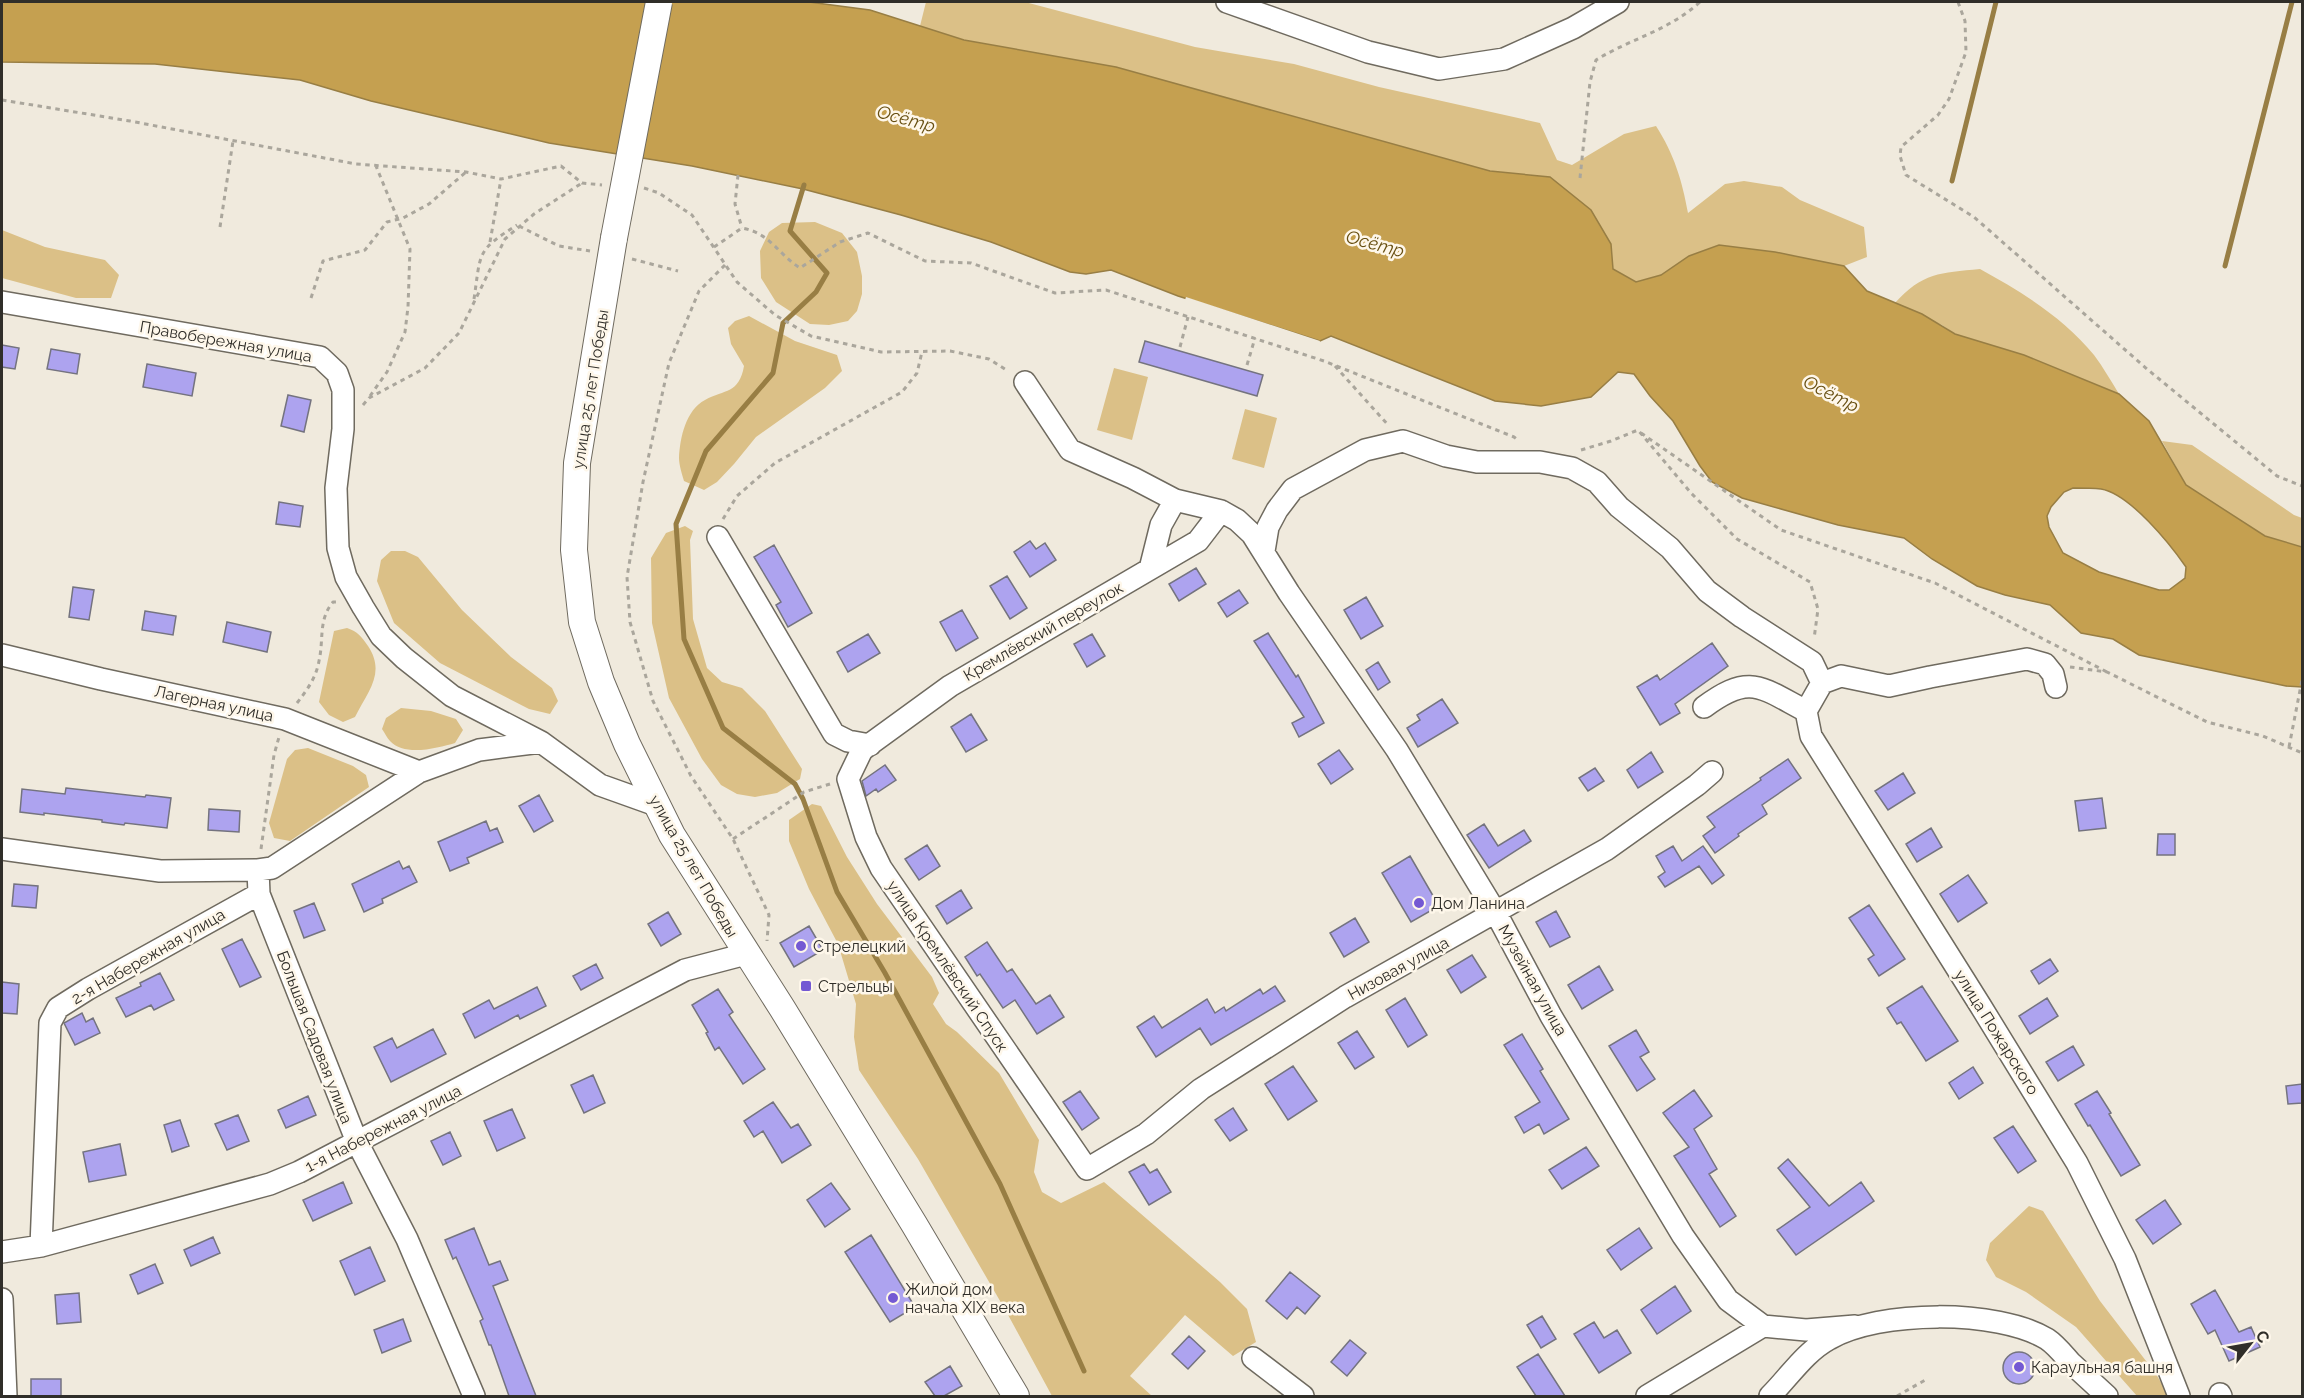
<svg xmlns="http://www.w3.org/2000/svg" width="2304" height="1398" viewBox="0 0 2304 1398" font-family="Raleway,sans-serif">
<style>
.green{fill:#dbc087}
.water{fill:#c5a050;stroke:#987e44;stroke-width:1.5;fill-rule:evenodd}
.pier{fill:#f0eadd}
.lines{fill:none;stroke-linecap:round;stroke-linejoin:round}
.stream{stroke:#987e44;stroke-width:5}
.building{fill:#ada3ef;stroke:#74737f;stroke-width:1.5}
.minor-casing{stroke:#6f6a5f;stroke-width:24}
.major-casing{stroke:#6f6a5f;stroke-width:28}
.path{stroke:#aaa69c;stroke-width:3;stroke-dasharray:4.5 4.5;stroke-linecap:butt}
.minor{stroke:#fff;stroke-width:21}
.major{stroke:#fff;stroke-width:26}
.major-bridge-casing{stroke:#6f6a5f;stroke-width:28;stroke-linecap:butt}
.major-bridge{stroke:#fff;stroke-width:26}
.poi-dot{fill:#7459d3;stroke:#fef7ea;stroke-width:2}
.labels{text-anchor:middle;stroke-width:5;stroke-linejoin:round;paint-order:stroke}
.street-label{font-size:16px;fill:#302e29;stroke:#fef7ea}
.poi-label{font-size:16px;fill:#302e29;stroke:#fef7ea;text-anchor:start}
.water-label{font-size:18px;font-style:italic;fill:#684f11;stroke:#fef7ea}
</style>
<rect width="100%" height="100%" fill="#f0eadd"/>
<path class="green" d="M926,2h99l170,45 99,17 85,23 161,36 17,37 15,5 52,-31 32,-8c18,28 26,54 32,87l37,-29 19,-3 38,6 18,13 64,27 3,30 -23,9 -69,-14 -56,-7 -30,11 -28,19 -25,7 -23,-13 -2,-25 -61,-67 -60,-6 -374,-104 -152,-27 -44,-14z
M815,222l27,11 15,19 5,24v18l-5,17 -9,10 -19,4 -19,-1 -34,-22 -15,-24 -1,-27 9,-19 13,-9z
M2,230l43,17 60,13 14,15 -8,23h-35l-74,-20z
M1980,269c42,23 84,49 114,86 9,12 17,26 25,39l-95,-39 -69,-21 -13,-9 -48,-21c29,-32 46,-31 86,-35z
M749,316l46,25 42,14 5,16 -17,17 -69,49 -22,27 -17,18 -13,8 -20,-9c-2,-7 -5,-16 -5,-23 1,-21 7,-48 26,-58 20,-11 34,-6 39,-34l-13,-22 -3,-16 7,-7z
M1114,368l34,9 -16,63 -35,-10z
M1245,409l32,9 -13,50 -32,-9z
M2162,441l30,4 102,70 8,3v29l-37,-11 -79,-51z
M685,526l8,5 -3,9 3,79 14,49 15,14 20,6 23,23 37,58 -2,10 -23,14 -22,4 -18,-3 -16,-9 -19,-26 -33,-61 -17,-75 -1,-65 15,-25z
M391,551h14l13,6 44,53 49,47 41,31 6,13 -8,13 -21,-5 -89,-46 -46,-40 -17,-42 4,-21z
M347,628c11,4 14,8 21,18 18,27 0,45 -13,71l-12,5 -14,-7 -10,-13 15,-71z
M401,708l30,3 25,8 7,11 -8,13c-17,5 -51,14 -65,-2 -3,-3 -5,-8 -8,-12l4,-11z
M308,748l45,18 13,9 3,12 -79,54 -16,-3 -5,-15 18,-64 8,-9z
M812,804l9,2 26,51 30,47 55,73 7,16 -6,11 13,20 11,8 42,41 40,67 -5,32 8,20 19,11 43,-21 116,100 27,27 9,33 -23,14 -48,-41 -55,61 22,20h-100l-45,-83 -89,-154 -59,-89 -5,-33 2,-33 -18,-60 -29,-55 -20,-48v-21z
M2029,1206l14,5 57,90 56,73 13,22h-32l-61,-69 -50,-35 -30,-15 -10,-17 4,-17z"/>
<path class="water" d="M2,2h807l61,8 94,30 152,27 374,104 60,6 41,33 20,34 2,25 23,13 25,-7 28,-19 30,-11 56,7 69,14 23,25 55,23 33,20 69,21 95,39 30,27 37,64 79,51 37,11v140l-16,-1 -147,-31 -26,-16 -32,-6 -31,-28 -45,-10 -28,-9 -45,-27 -28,-21 -66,-13 -96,-27 -30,-16 -12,-16 -27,-45 -23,-25 -16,-22 -16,-2 -27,25 -50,9 -46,-5 -164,-65 -11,5 -142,-45 -67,-26 -25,4 -16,-2 -79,-30 -90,-27 -98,-26 -111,-23 -143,-23 -178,-42 -71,-21 -145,-16 -153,-2zM2073,488c9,0 19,0 28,1 29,5 69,55 85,78l-1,11 -16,12h-10l-60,-18 -36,-19 -14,-26 -2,-11 4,-9 13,-15z"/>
<path class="pier" d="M1186,297l134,44 -1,3 -134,-44z"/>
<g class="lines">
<path class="stream" d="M1952,181l44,-179
M804,185l-14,46 37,42 -11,19 -33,31 -10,50 -67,78 -30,73 8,115 39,89 72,56 8,15 34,93 48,81 115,211 84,187
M2225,266l67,-264"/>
</g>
<path class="building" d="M1145,341l118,34 -6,21 -118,-34z
M2,345l17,3 -4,21 -13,-2z
M51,349l29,5 -3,20 -30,-5z
M147,364l49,9 -4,23 -49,-9z
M288,395l23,5 -7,32 -23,-6z
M279,502l24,4 -3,21 -24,-3z
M1030,541l6,8 9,-6 11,17 -26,17 -16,-25z
M774,545l38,68 -24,14 -12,-22 5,-3 -27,-45z
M1196,568l10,16 -27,17 -10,-17z
M1007,576l20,32 -17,11 -20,-33z
M73,587l21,3 -5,30 -20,-3z
M1239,590l9,13 -21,14 -9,-14z
M1366,597l17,29 -22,13 -17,-29z
M962,610l16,28 -22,13 -16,-29z
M145,611l31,5 -3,19 -31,-5z
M227,622l44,10 -4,20 -44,-10z
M1268,633l28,44 2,-2 26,48 -25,14 -7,-14 12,-6 -50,-76z
M868,634l12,19 -32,19 -11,-20z
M1092,634l13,22 -18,11 -13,-23z
M1712,643l16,23 -53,38 5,9 -20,12 -23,-38 20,-12 3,5z
M1378,662l12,20 -12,8 -12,-20z
M1442,699l16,24 -40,24 -11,-19 13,-8 -3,-5z
M971,714l16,26 -21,12 -15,-25z
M1339,750l14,19 -22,15 -13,-20z
M1651,752l12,20 -25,16 -11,-18z
M1788,759l13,19 -39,27 5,9 -29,20 1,2 -24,17 -12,-17 12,-9 -8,-10 54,-37 -1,-2z
M885,765l11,15 -18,12 -2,-3 -10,7 -4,-15z
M1595,768l9,13 -16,10 -9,-13z
M1903,773l12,20 -27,17 -13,-19z
M66,788l79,9 1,-2 25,3 -4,30 -42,-5 -1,2 -22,-3v-2l-58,-7v2l-24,-3 2,-23 43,5z
M539,795l14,26 -19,11 -15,-26z
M2102,798l4,30 -27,3 -4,-30z
M209,809l31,2 -1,21 -31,-2z
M486,821l4,10 7,-3 6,14 -36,16 2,5 -19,8 -12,-29z
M1484,824l14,22 26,-16 7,11 -42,27 -22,-33z
M1931,828l11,19 -25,15 -11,-18z
M2158,834h17v21h-18z
M927,845l13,21 -21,14 -14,-21z
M1673,846l9,15 21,-15 21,29 -12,9 -13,-18 -34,21 -7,-10 7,-5 -9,-16z
M1410,856l29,50 -28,16 -29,-49z
M399,861l4,8 6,-3 8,16 -35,17 1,4 -19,9 -12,-28z
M1968,875l19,28 -29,19 -18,-28z
M14,884l24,2 -2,22 -24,-2z
M961,890l11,18 -25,16 -11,-18z
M314,903l11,27 -21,8 -10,-27z
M1869,905l36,54 -26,17 -11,-17 6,-4 -25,-37z
M1556,911l14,26 -20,10 -14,-25z
M668,912l13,22 -20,12 -13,-22z
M1355,918l14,24 -25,15 -14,-24z
M809,926l14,24 -29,17 -14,-24z
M242,939l19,38 -21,10 -18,-38z
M987,942l20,30 5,-3 24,35 14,-9 14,22 -27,17 -22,-34 -12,8 -23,-34 -3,2 -12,-19z
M1472,955l14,22 -25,16 -14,-23z
M2050,959l8,12 -19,13 -8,-13z
M596,964l7,14 -22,12 -8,-14z
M1599,966l14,24 -31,19 -14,-24z
M160,973l14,27 -20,10 -3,-5 -25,12 -10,-19 25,-12 -1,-3z
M2,982l17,2 -2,30 -15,-1z
M1275,986l10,15 -74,44 -11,-17 -44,29 -19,-30 17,-11 8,12 45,-29 8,14 9,-6 2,4 34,-22 3,5z
M1922,986l36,55 -32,20 -25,-39 -4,2 -10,-16z
M537,987l9,19 -26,13 -2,-4 -43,23 -12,-24 26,-14 5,9z
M718,989l15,23 -4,3 36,54 -22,15 -24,-37 -4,3 -9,-17 2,-1 -16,-27z
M1405,998l22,37 -19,12 -22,-37z
M2047,998l11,18 -28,18 -11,-18z
M82,1013l4,9 7,-4 7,15 -25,12 -11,-22z
M433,1029l13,25 -55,28 -17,-35 18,-9 5,10z
M1636,1030l13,22 -9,5 15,22 -18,12 -28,-45z
M1357,1031l17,26 -19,12 -17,-26z
M1522,1034l21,35 -3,2 29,48 -25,15 -5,-10 -15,9 -9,-16 25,-15 -36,-57z
M2073,1046l11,19 -26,16 -12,-19z
M1293,1066l24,35 -29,19 -23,-36z
M1973,1067l10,16 -24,16 -10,-16z
M593,1075l12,28 -21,10 -13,-28z
M2302,1084v19l-14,1 -2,-18z
M1694,1090l18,26 -18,13 23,40 -8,5 27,42 -16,11 -46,-71 15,-9 -26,-34z
M1080,1091l19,27 -17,12 -19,-28z
M2097,1091l14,22 -2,1 31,51 -19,11 -31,-51 -2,1 -13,-22z
M308,1096l8,19 -30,13 -8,-18z
M773,1102l18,26 7,-4 13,21 -29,18 -19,-32 -9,6 -10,-16z
M1233,1108l14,22 -17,11 -15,-21z
M512,1109l13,29 -28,13 -13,-30z
M238,1115l11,26 -22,9 -12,-26z
M180,1120l9,26 -17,6 -8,-27z
M2013,1126l23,35 -18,12 -24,-35z
M450,1132l11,24 -18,9 -12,-24z
M120,1144l6,31 -37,7 -6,-30z
M1586,1147l13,19 -37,23 -13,-19z
M1788,1159l41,47 32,-24 13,19 -78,54 -19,-25 33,-23 -32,-39z
M1144,1164l6,9 7,-4 14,23 -22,13 -20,-33z
M343,1182l9,21 -39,18 -10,-21z
M831,1183l19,26 -25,18 -18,-27z
M2165,1200l16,24 -28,20 -17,-24z
M474,1228l15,37 11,-4 8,19 -15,6 43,110h-27l-18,-51h-2l-9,-24 3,-2 -27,-62 -3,2 -8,-19z
M1639,1228l13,20 -31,22 -14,-20z
M871,1235l44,72 -25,15 -45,-70z
M213,1237l7,16 -29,13 -7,-16z
M370,1247l15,34 -30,14 -15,-34z
M155,1264l8,19 -25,11 -8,-19z
M1290,1272l30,24 -15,18 -8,-7 -10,12 -21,-18z
M1675,1286l16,25 -34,23 -16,-24z
M2215,1290l24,42 12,-5 9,20 -31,14 -14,-31 -7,4 -17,-30z
M79,1293l2,29 -24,2 -2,-29z
M1542,1316l14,23 -15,9 -14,-23z
M403,1319l8,22 -29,12 -8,-23z
M1594,1322l10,16 13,-8 14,23 -32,20 -25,-39z
M1189,1336l16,15 -17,18 -16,-15z
M1350,1340l16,13 -19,23 -16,-14z
M2003 1368a16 16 0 1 1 32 0a16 16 0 1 1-32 0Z
M1538,1354l27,42h-29l-19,-29z
M950,1366l12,20 -18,10h-9l-10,-14z
M31,1379h30v17h-30z"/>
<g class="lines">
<g class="minor-casing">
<path id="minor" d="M1227,2l141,50 71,17 65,-10 69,-31 45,-26
M2,302l318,55 17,16 6,17v39l-7,59 2,60 8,29 17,30 18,29 23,22 48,38 89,46
M1025,382l45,68 63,28 42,22 46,11 16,9 15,14 37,59 108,157 99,163 55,103 132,220 45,64 35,26 43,4 49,-4
M1221,511l-23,30 -248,145 -88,64 -14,29 18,58 15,31 206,301 59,-35 55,-45 144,-92 262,-148 90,-64 15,-13
M718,537l116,197 14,7 22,4
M1264,551l4,-24 9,-17 16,-21 72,-39 38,-9 43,15 31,6h63l32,6 25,14 22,25 51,41 37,43 35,26 70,45 10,21
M1150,569l11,-44 14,-25
M2,655l99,24 184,40 134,53
M1822,683l-16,28 5,25 169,269 97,158 48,96 54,137
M1822,683l19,-7 48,10 41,-9 97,-18 18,5 8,10 3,13
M1704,707c46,-34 56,-20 102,4
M2,849l158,22 98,-1 14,-2 147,-96 60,-22 62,-8 59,43 56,20
M258,870l1,24 98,248 50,97 67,157
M41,1246l9,-223 8,-15 30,-19 171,-95
M2,1252l39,-6 229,-62 29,-12 386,-202 61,-16
M2,1299l4,97
M1253,1358l50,38
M2220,1394l1,2
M1647,1396l116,-70
M1770,1396c19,-19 35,-44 59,-57 50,-29 168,-30 218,0 9,6 16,15 23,23 12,11 25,23 37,34"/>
</g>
<g class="major-casing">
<path id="major" d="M614,238l-37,225 -3,87 8,72 19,60 26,62 45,91 110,173 132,216 102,172"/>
</g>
<path class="path" d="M1958,2l7,19 1,31 -17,47 -11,16 -37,32 -1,9 6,19 68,42 173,152 130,107 25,10
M2,100l128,21 226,43 110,8 35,7 60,-13 21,17 20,2
M738,175l-3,29 7,24
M1580,178l10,-96 6,-22c36,-22 72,-29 104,-58
M644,188l15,5 33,22 45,67 38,33 36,21 70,16 69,-1 39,8 19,12
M519,226l40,20 31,5
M220,227l13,-86
M490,242l11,-63
M714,247l28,-19c28,5 36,26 58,40l40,-26 28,-9 57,28 46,2 84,30 51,-3 218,71 190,76 5,4
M632,259l46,12
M725,265l-26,26 -30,72 -26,119 -16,95 3,45 23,79 38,75 42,63 36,76 -2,26
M311,298l12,-37 42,-11 22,-28 16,-4 26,-14 37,-32
M474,299c7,-47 2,-48 43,-74
M1180,347l8,-30
M1247,365l8,-27
M1335,366l54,60
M370,396l17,-24 18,-40 3,-25 2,-58 -34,-83
M363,405l6,-7 56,-30 34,-35 46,-94 29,-25 48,-31
M1641,433l140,97 154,53 172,89
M1581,450l30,-9 27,-11 53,63 46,46 73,43 8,27 -4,30
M723,519l14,-23 38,-33 127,-71 15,-19 5,-21
M2070,667l37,5 100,50 56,14 39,17
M297,703c10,-13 19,-25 22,-42 5,-22 -1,-41 14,-59h6
M2289,747l13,-67
M733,839l71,-47 26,-8
M261,849l13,-94 5,-18
M1897,1396l30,-17"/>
<use href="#minor" class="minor"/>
<use href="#major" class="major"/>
<g class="major-bridge-casing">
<path id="major-bridge" d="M614,238l45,-236"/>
</g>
<use href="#major-bridge" class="major-bridge"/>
</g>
<g class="poi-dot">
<circle cx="1419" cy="903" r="6"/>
<circle cx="801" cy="946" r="6"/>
<rect x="800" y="980" width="12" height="12" rx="3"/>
<circle cx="893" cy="1298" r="6"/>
<circle cx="2019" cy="1367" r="6"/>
</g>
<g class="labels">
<g class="street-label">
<text transform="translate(226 341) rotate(10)" y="6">Правобережная улица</text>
<text transform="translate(590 389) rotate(-81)" y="6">улица 25 лет Победы</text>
<text transform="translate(1043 631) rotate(-30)" y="6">Кремлёвский переулок</text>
<text transform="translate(214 703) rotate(12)" y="6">Лагерная улица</text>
<text transform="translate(694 866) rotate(60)" y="6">улица 25 лет Победы</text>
<text transform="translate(148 956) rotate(-30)" y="6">2-я Набережная улица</text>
<text transform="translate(948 966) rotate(56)" y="6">улица Кремлёвский Спуск</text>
<text transform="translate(1398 968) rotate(-29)" y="6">Низовая улица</text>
<text transform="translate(1533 980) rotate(61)" y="6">Музейная улица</text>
<text transform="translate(1997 1032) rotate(58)" y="6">улица Пожарского</text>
<text transform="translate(315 1037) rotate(69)" y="6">Большая Садовая улица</text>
<text transform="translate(383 1128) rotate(-27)" y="6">1-я Набережная улица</text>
</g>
<g class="poi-label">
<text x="1431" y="909">Дом Ланина</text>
<text x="813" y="952">Стрелецкий</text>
<text x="818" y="992">Стрельцы</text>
<text x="905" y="1295">Жилой дом<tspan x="905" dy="18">начала XIX века</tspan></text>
<text x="2031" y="1373">Караульная башня</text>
</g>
<g class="water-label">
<text transform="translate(906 119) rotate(15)" y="6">Осётр</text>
<text transform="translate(1375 244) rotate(15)" y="6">Осётр</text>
<text transform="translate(1831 394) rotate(27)" y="6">Осётр</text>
</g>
</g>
<rect width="2304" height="1398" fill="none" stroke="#302e29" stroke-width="6"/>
<g transform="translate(2250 1344) rotate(59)" stroke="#fef7ea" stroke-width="4.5" paint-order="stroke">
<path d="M0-4.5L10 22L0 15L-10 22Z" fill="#302e29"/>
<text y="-9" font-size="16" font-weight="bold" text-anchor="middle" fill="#302e29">С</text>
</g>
</svg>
